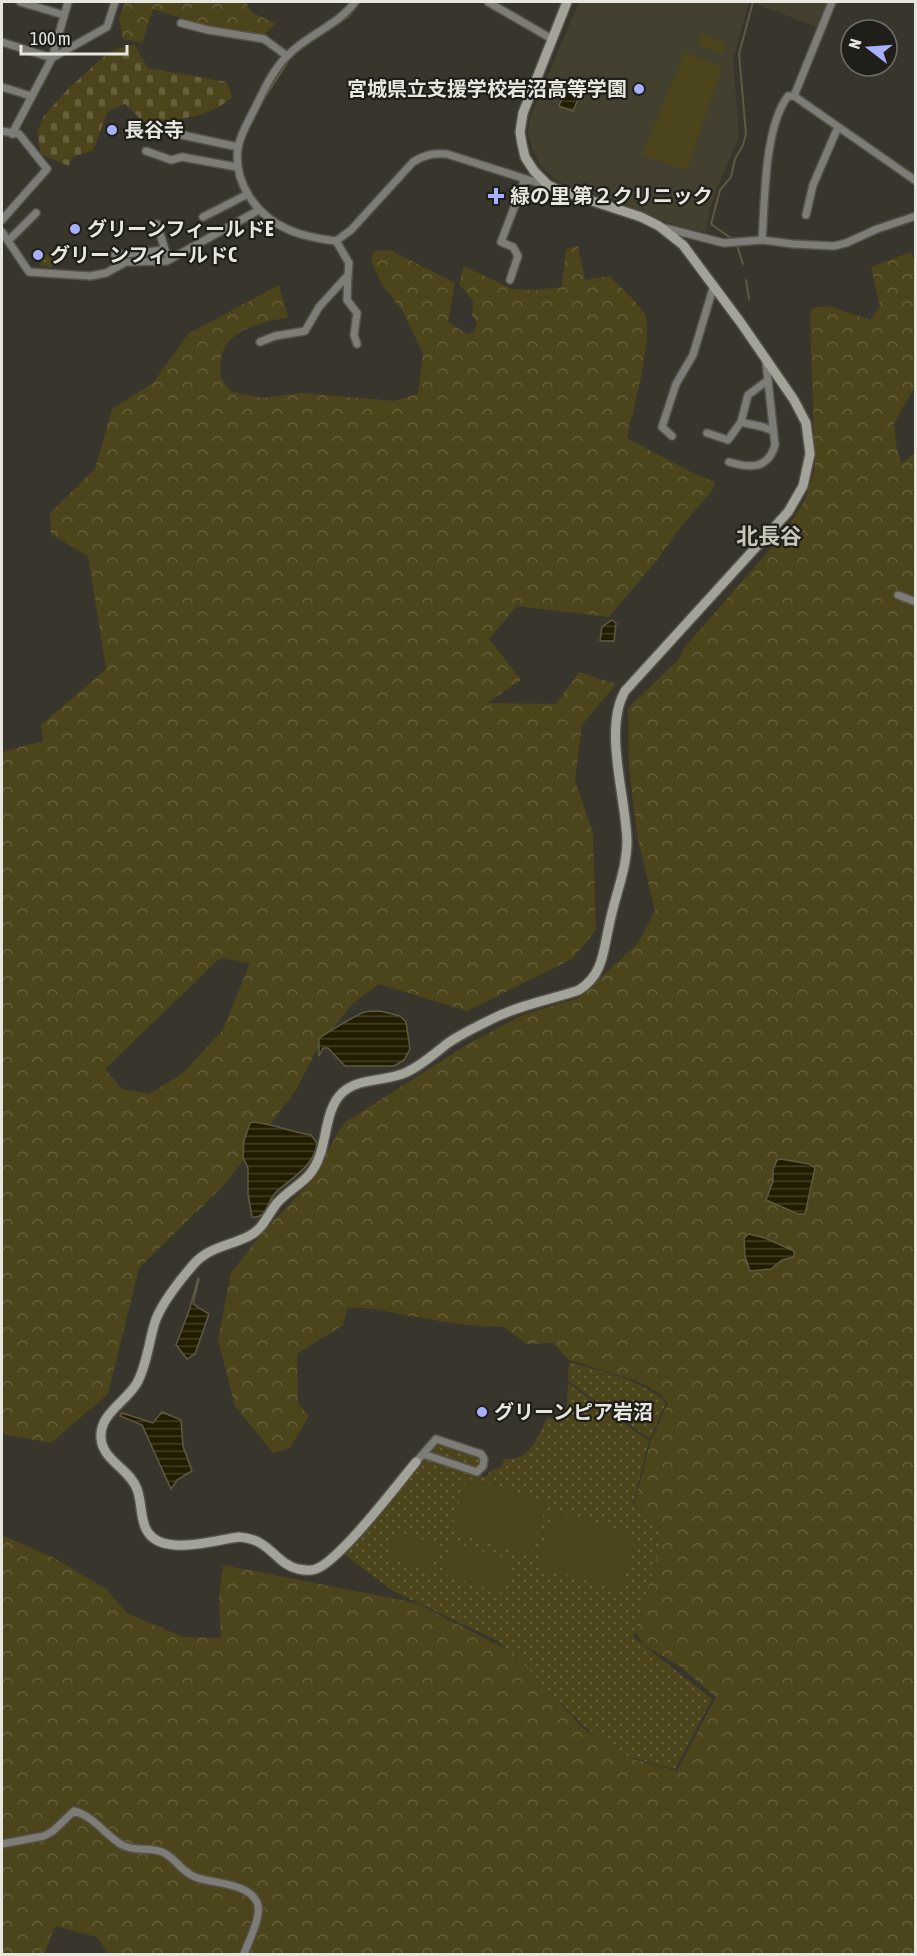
<svg xmlns="http://www.w3.org/2000/svg" width="917" height="1956" viewBox="0 0 917 1956" font-family="'Asap Condensed','Noto Sans JP',sans-serif">
<style>
.built{fill:#43402f}
.green{fill:url(#green-dots)}
.forest{fill:url(#forest-crowns);fill-rule:evenodd}
.cemetery{fill:url(#cemetery-stones)}
.pitch{fill:#4c441a}
.water{fill:url(#water-rules);stroke:#5e5943;stroke-width:1.5}
.lines{fill:none;stroke-linecap:round;stroke-linejoin:round}
.stream{stroke:#5e5943;stroke-width:2}
.street-casing{stroke:#545249;stroke-width:10}
.secondary-casing{stroke:#545249;stroke-width:12}
.street{stroke:#7d7c76;stroke-width:7}
.secondary{stroke:#a4a39a;stroke-width:9}
.poi-dot{fill:#a7b0fc;stroke:#1f1e19;stroke-width:2}
.labels{text-anchor:middle;stroke-width:4.5;stroke-linejoin:round;paint-order:stroke}
.poi-label{font-size:20px;font-weight:bold;fill:#e7e6df;stroke:#1f1e19;text-anchor:start}
.quarter-label{font-size:22px;font-weight:bold;fill:#c8c6b9;stroke:#1f1e19}
</style>
<defs>
<pattern id="green-dots" width="8" height="8" patternUnits="userSpaceOnUse" patternTransform="scale(1.5)"><rect width="8" height="8" fill="#4c441a"/><path d="M2 2h.1M6 6h.1" fill="none" stroke="#665f3b" stroke-width="1.8" stroke-linecap="round"/></pattern>
<pattern id="forest-crowns" width="20" height="18" patternUnits="userSpaceOnUse" patternTransform="scale(1.5)"><rect width="20" height="18" fill="#4c441a"/><path d="M2 6a3 3 0 1 1 6 0M12 15a3 3 0 1 1 6 0" fill="none" stroke="#665f3b"/></pattern>
<pattern id="cemetery-stones" width="16" height="16" patternUnits="userSpaceOnUse" patternTransform="scale(1.5)"><rect width="16" height="16" fill="#4c441a"/><path d="M2 7V4a2 2 0 0 1 4 0v3zM10 15v-3a2 2 0 0 1 4 0v3z" fill="#665f3b"/></pattern>
<pattern id="water-rules" width="6" height="5" patternUnits="userSpaceOnUse" patternTransform="scale(1.5)"><rect width="6" height="5" fill="#231d00"/><path d="M0 2.5h6" fill="none" stroke="#433e25"/></pattern>
</defs>
<rect width="100%" height="100%" fill="#38362c"/>
<path class="built" d="M579,2h170l-16,58 6,77 -22,51 -8,24 -3,21 -38,-10 -46,-20 -61,-20 -18,-14 -10,-18 -5,-17 2,-16z
M757,2h70l-10,25 -61,-23z"/>
<path class="green" d="M48,253h4l2,10 -3,4 -10,-1 -2,-2z
M569,1362c32,10 72,16 97,41l-16,36 -82,-58z
M568,1383l81,58 -16,63 32,28 -32,105 79,62 -37,70 -54,-14 -36,-28 -87,-86 -105,-50 -48,-36 80,-98 60,20 7,-7 10,-3 2,-8c26,2 33,-21 43,-41h10l10,-11z
M439,1443l39,13 3,4 -3,5 -5,2 -38,-12 -3,-3 3,-7z"/>
<path class="forest" d="M125,2h121l5,10 25,12 -13,11 -53,-8 -57,-18 -11,34 -19,-4 -4,-21z
M578,246l7,34 24,-4c8,8 31,28 35,37 11,23 -12,99 -17,125l62,33 26,11 -3,9 -33,38 -21,30 -49,58 -92,-11 -28,33 32,41 -34,23 69,1 23,-32 37,12 -34,41 -7,55 18,53 3,97 -24,29 -105,52 -88,-27 -27,20 -36,47 -20,39 -70,93 -87,85 -31,126 -57,49 -49,-9v-682l41,-11 -2,-16 65,-56 -18,-113 -37,-22 -1,-21 45,-44 17,-60 41,-26 35,-49 91,-49 9,33c-24,2 -66,13 -67,43 0,4 -2,11 0,15 1,5 7,11 11,16l31,6 39,-5 92,8 24,-7 5,-41 -21,-43 -20,-26 -11,-23 3,-10 16,-1 65,33 -7,39 19,12 6,-1 4,-9 -5,-9 1,-14 -14,-17 5,-18 48,23 24,1 26,-3 4,-38zM220,958l30,5 -27,67 -40,43 -34,21 -27,-5 -17,-20z
M911,252l5,14 -1,121 -21,36 3,26 5,15 14,-12 -1,1502h-806l-12,-17 -42,-11 -11,28h-42v-419l52,23 52,31 21,24 56,24 38,1 -2,-41 4,-32 193,38 98,50 69,75 50,31 44,12 39,-74 -38,-32 -34,-20 -9,-14 30,-99 -31,-28 17,-64 17,-37 -8,-9 -20,-12 -71,-22 -16,-17 -27,1 -22,-17c-29,0 -59,-5 -88,-10 -23,-4 -45,-11 -69,-9l-4,17 -46,29 1,50 11,12 -19,32 -17,5 -38,-47 -17,-66 13,-67 31,-40 45,-47 37,-63 124,-79 54,-29 57,-17 59,-55 17,-32 -18,-76 -8,-68 -1,-59 51,-49 4,-10 103,-118 19,-31 10,-33 -5,-151 2,-8 17,-2 41,14 10,-14 -9,-39z"/>
<path class="cemetery" d="M134,44l14,24 79,14 5,15c-17,17 -46,22 -70,24l-4,9 -9,-3 -24,-23 -17,7 -15,39 -21,7 -3,9 -28,-12 -4,-22 7,-16 24,-27 41,-37z"/>
<path class="pitch" d="M702,34l24,9 -4,11 -24,-9z
M685,52l37,15 -35,103 -45,-15z
M467,1478l80,24 -17,54 -80,-25z
M555,1511l82,25 -18,55 -82,-25z
M397,1531l41,13 -9,28 -41,-14z
M453,1542l60,19 -10,32 -60,-19z"/>
<path class="water" d="M569,79l15,6 -11,26 -14,-5z
M612,620l4,3 -2,18h-14l2,-14z
M380,1011l20,5 6,6 4,27 -6,11 -10,6h-49l-17,-18h-5l-4,8v-17c3,-4 41,-26 46,-27 5,-1 10,-1 15,-1z
M253,1122c20,2 38,10 58,13l6,8c-3,24 -25,34 -41,49 -9,9 -9,27 -24,25l-4,-23v-26l-5,-11 1,-16 6,-18z
M781,1159l28,5 6,4 -10,46h-7l-32,-14 7,-19v-11l4,-10z
M749,1234l16,4 29,13v6l-12,3 -11,9 -21,2 -5,-15 -1,-18z
M198,1278l1,1 -6,25 16,10 -14,40 -8,5 -11,-14 14,-37z
M162,1412l19,8 2,26 9,25 -15,9 -6,9 -29,-64 -22,-9 2,-3 31,10z"/>
<g class="lines">
<path class="stream" d="M262,102l28,-44 11,-10 47,-31 12,-15
M732,239l-21,-15 9,-34 11,-13 4,-18 8,-14 3,-11 -7,-80 14,-52
M737,245l6,19
M746,280l3,19"/>
<g class="street-casing">
<path id="street" d="M20,2l44,13
M355,2c-18,24 -47,32 -68,54 -14,14 -22,32 -31,50 -6,13 -16,28 -18,42 -5,34 18,67 49,81 15,7 32,10 49,12l15,-11 62,-68c11,-7 20,-9 34,-8l101,32
M488,2l64,37
M181,23l27,7 56,9 23,17
M2,42l50,16 55,-31 8,-25
M2,87l29,9
M794,96l122,85
M2,131l17,3 28,35 -45,51
M12,134l40,-76 16,-56
M182,135l56,12
M146,151l25,9 11,-3 55,10
M806,215l7,-30 25,-58
M203,217l45,-23
M157,224l8,26
M661,227l63,16 38,-3 31,4 41,2 12,-3 31,-14 39,-13
M2,232l27,40 61,4 16,-3 20,-11 41,-1 92,-51
M762,240c3,-40 2,-112 26,-144h6l38,-94
M8,241l28,-28
M115,255l50,-5 5,9
M348,275l-1,25 10,13 -3,22 3,9
M510,280l8,-24 -5,-9 -12,-5 24,-63
M260,342l15,-6 30,-5 14,-24 29,-32 1,-12 -13,-22
M741,422l22,5 10,4
M707,433l21,7 13,-18 7,-27 20,-15
M672,436l-10,-9 14,-43 17,-29 21,-70
M729,462c20,6 39,8 46,-17l-9,-83
M898,595l18,7
M416,1462l20,-23 45,15 3,5 -1,7 -6,6 -54,-18
M2,1844l42,-8 9,-5 21,-20c20,5 31,24 48,34 13,7 27,2 40,7 13,5 19,20 33,25 18,7 52,5 62,25 6,13 -9,40 -13,52"/>
</g>
<g class="secondary-casing">
<path id="secondary" d="M416,1462c-19,23 -76,98 -100,107 -5,2 -13,1 -18,0 -24,-6 -27,-30 -59,-32 -25,3 -79,21 -93,-8 -6,-12 -4,-27 -9,-40 -7,-20 -35,-29 -36,-51 -2,-24 25,-36 36,-55 10,-18 12,-42 18,-61 6,-18 26,-43 38,-57 15,-18 37,-19 56,-29 15,-7 19,-23 29,-34 9,-10 22,-17 31,-27 21,-24 12,-63 34,-83 17,-15 44,-10 64,-20 15,-7 28,-19 41,-29 13,-9 30,-17 44,-24 27,-14 58,-19 87,-29 24,-15 24,-38 30,-64 5,-28 18,-56 18,-85 -1,-44 -24,-112 -2,-150l163,-179 15,-26 7,-32 -4,-31 -12,-23 -53,-77 -58,-78 -24,-19 -18,-9 -82,-27 -11,-5 -14,-14 -9,-14 -3,-13 -2,-12 3,-19 44,-111"/>
</g>
<use href="#street" class="street"/>
<use href="#secondary" class="secondary"/>
</g>
<g class="poi-dot">
<circle cx="639" cy="89" r="6"/>
<circle cx="112" cy="130" r="6"/>
<path d="M493 187h6v6h6v6h-6v6h-6v-6h-6v-6h6z"/>
<circle cx="75" cy="229" r="6"/>
<circle cx="38" cy="255" r="6"/>
<circle cx="482" cy="1412" r="6"/>
</g>
<g class="labels">
<g class="poi-label">
<text x="627" y="96" text-anchor="end">宮城県立支援学校岩沼高等学園</text>
<text x="124" y="137">長谷寺</text>
<text x="510" y="203">緑の里 第２クリニック</text>
<text x="87" y="236">グリーンフィールドE</text>
<text x="50" y="262">グリーンフィールドC</text>
<text x="494" y="1419">グリーンピア岩沼</text>
</g>
<g class="quarter-label">
<text x="769" y="544">北長谷</text>
</g>
</g>
<rect width="917" height="1956" fill="none" stroke="#e7e6df" stroke-width="6"/>
<g transform="translate(869 48) rotate(287)"><circle r="28" fill="#1f1e19" stroke="#6f6e68" stroke-width="1.5"/>
<path d="M0-4.5L10 22L0 15L-10 22Z" fill="#a7b0fc"/>
<text y="-9" font-size="16" font-weight="bold" text-anchor="middle" fill="#e7e6df">N</text>
</g>
<path d="M21 45v9h106v-9" fill="none" stroke="#e7e6df" stroke-width="3"/>
<text x="30" y="45" font-size="18" fill="#e7e6df" stroke="#1f1e19" stroke-width="4.5" paint-order="stroke">100 m</text>
</svg>
